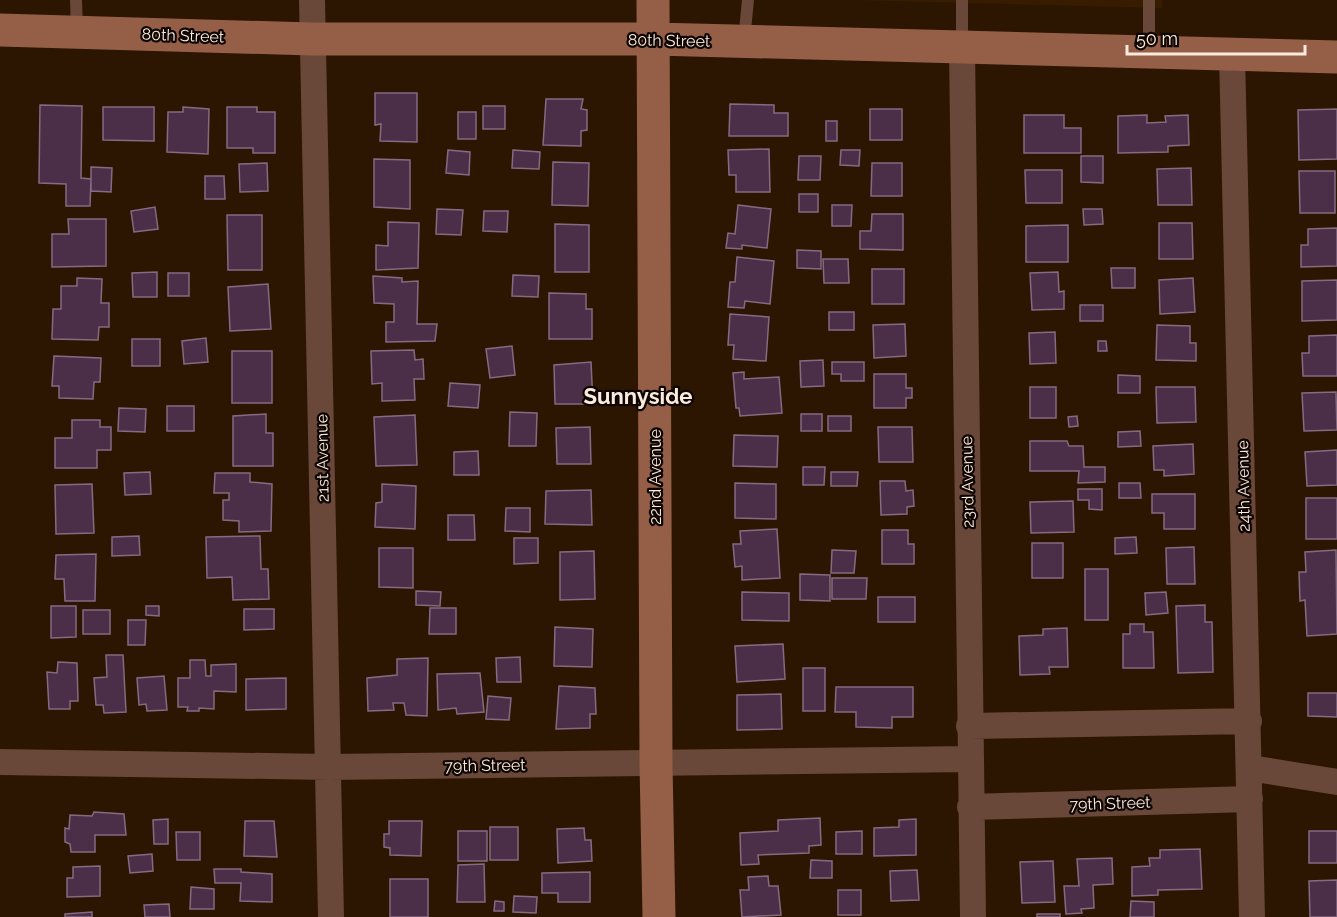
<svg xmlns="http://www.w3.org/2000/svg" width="1337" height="917" viewBox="0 0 1337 917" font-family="Raleway,sans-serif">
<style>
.built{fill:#381c00}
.building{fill:#4b2f48;stroke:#856a82;stroke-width:1.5}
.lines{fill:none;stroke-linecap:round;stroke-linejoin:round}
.lane{stroke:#694739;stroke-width:12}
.street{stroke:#694739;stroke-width:26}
.secondary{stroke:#945e47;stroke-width:33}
.labels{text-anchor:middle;stroke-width:4.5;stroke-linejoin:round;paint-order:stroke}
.street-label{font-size:16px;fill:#fbebde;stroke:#0e0501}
.district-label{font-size:22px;font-weight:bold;fill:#fbebde;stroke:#0e0501}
</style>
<rect width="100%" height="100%" fill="#2c1601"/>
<path class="built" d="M855,0h307v8z"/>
<path class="building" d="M375,93h42v49l-37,-1 1,-17 -6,1z
M546,99h37l-2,10 6,1v20l-6,1v15l-38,-1z
M730,104l44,1v8h14v23h-59z
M40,105l42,1 -1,72 10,1 -1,27h-24v-22l-27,-1z
M483,106h22v23h-22z
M103,107h51v34l-51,-1z
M183,107l26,2 -1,45 -41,-2 1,-40h15z
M227,107h30v5h18v41h-22v-5h-26z
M870,109h32v31h-32z
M1337,109v50l-38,1 -1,-50z
M458,112h18v27h-18z
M1024,115h40v13h17v25h-57z
M1147,115v8l19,-1 -1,-6 23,-1 1,30 -21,1v6l-50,1v-37z
M826,121h11v20h-11z
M769,149l1,43h-34v-17h-7l-1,-25z
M448,150l22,2 -1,23 -23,-2z
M513,150l27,2 -1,17 -27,-1z
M841,150h19l-1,16 -19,-1z
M799,156h22l-1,24h-22z
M1081,156h22v27l-22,-1z
M374,159l36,1v49l-36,-2z
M553,162l36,1 -1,43 -36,-1z
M267,163l1,28 -28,1 -1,-28z
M872,163h30v33h-31z
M91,167l21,1 -1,24 -20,-1z
M1191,168l1,37h-34l-1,-36z
M1025,170h37v33h-36z
M1299,171h36v42h-35z
M205,176h19l1,23h-20z
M799,194h19v18h-19z
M738,205l33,4 -4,39 -25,-3v4l-16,-1 2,-15 7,1z
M832,205h20l-1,21h-19z
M155,207l3,22 -24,3 -3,-21z
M437,209l26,1 -2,25 -25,-1z
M1083,209h19l1,15 -19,1z
M484,211h24l-1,21 -24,-1z
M872,214h31v36l-43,-1v-18h11z
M227,215h35v55h-34z
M68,219h38v47l-54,1v-33h17z
M388,222l31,1 -1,45 -42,2v-25l12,1z
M1159,223h33l1,36h-34z
M555,224l34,1v47h-34z
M1068,225v37h-42v-36z
M1337,228v38l-36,1v-22h7v-16z
M797,250l24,1v18l-24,-1z
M737,257l37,4 -4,43 -25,-3 -1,7 -16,-1 2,-25h5z
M823,259h25l1,24h-25z
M1111,268h24v20h-23z
M872,269h32v35h-32z
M157,272v25h-24l-1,-24z
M1058,272l1,20 5,-1v18l-32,1 -2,-37z
M168,273h21v23h-21z
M513,275l26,1 -1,21 -26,-1z
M373,276l29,2v4l16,-1 -1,43h20l-2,17 -49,1v-20h8v-18l-20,-1z
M77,278l25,1 -1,24h8v24h-10l-1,13 -46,-1 1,-30h8v-23h16z
M1193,278l2,34 -35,2 -1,-34z
M1337,280v40l-35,1v-40z
M268,284l3,45 -41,2 -2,-44z
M549,293l37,1v15h6v30h-43z
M1080,305h23v16h-23z
M829,312h25v18h-25z
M730,314l39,3 -3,44 -33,-2 1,-14h-6z
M905,324l1,32 -32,2 -1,-33z
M1157,325l33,1v17h6v18l-40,-1z
M1055,332l1,31 -26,1 -1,-31z
M1337,335v41h-34l-1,-23h7v-17z
M206,338l2,24 -24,2 -2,-23z
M132,339h28v27h-28z
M1098,341h8l1,10h-9z
M512,346l3,29 -25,3 -4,-29z
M414,350l1,10 8,-1 1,20h-10l1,21 -33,1v-18l-10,1 -1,-33z
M232,351h40v52h-40z
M54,356l47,2 -1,24h-6l-1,17 -34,-1v-12h-7z
M823,360l1,26 -23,1 -1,-26z
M591,362l2,42h-38l-1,-39z
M832,362h32v19h-23v-7h-9z
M744,372v7l35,-2 3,36 -42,3 -1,-8h-3l-3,-35z
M874,374h32v14h6v10h-6v10h-32z
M1118,375l22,1v17h-22z
M450,383l30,2 -2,23 -30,-2z
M1030,387h26v31h-26z
M1156,387h39l1,35 -39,1z
M1336,392l1,38 -33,1 -2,-38z
M167,406h27v25h-27z
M119,408l27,1 -1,23 -27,-1z
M510,412l27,1 -1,33h-27z
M266,414v19h7v33h-40v-50z
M801,414h21v17h-21z
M415,415l2,50 -41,1 -2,-49z
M828,416h23v15h-23z
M1077,416l1,10 -9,1 -1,-10z
M72,420h28v7h11v23h-14v18h-42v-30h17z
M590,427l1,37h-34l-1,-36z
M878,427h34l1,35h-34z
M1140,431l1,15 -23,1v-15z
M734,435l44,1 -1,31 -44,-1z
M1030,441h37l2,5h14l1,21h21v15l-27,1 1,-12h-49z
M1193,444l1,30 -30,2v-6h-10l-1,-24z
M1337,450v35l-30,1 -2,-34z
M478,451l1,24h-25v-23z
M803,467h22l-1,18h-21z
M150,472l1,22 -26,1 -1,-22z
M831,472h27l-1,14h-26z
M215,473h35v9l22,2 -1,47 -32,1v-11l-16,-1v-20h6v-7h-15z
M880,481h25l1,10 7,-1 1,16 -7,1v7l-26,1z
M735,483l41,1v35l-41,-1z
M1119,483h21l1,15h-22z
M92,484l2,49 -38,1 -1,-49z
M382,484l34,2 -1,43 -40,-2 1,-24 6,-1z
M1078,489h24v21l-13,-1v-9h-11z
M591,490l1,35 -47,-1 1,-33z
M1152,494h43v35h-31v-16h-12z
M1306,498h31v41h-31z
M1073,501l1,31 -43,1 -1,-31z
M506,508h24v24l-25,-1z
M448,515h26l1,25h-27z
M777,529l3,49 -38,2v-14l-7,1 -2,-23h8l-1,-13z
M882,530h26v14h6v20h-32z
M139,536l1,19 -28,1v-19z
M260,536l1,33h7l1,30 -36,1 -1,-23 -25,1 -1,-41z
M1136,537l1,16 -22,1v-16z
M514,538h24v25l-24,1z
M1032,543h31v35h-31z
M1194,547l1,37h-28l-1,-36z
M379,548h34v40l-34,-1z
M832,550l24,1 -2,22h-23z
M1336,550l1,84 -30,2 -2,-36 -5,1 -1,-29h7l-1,-20z
M594,551l1,48 -35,1v-48z
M96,554l-1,47h-30l-1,-22h-9l1,-24z
M1085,569h23v51h-23z
M800,574l30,1v26l-30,-1z
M832,578h35l-1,21h-34z
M416,591l25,1 -1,14 -24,-1z
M742,592l47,1v28l-47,-1z
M1166,592l2,21 -22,2 -1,-22z
M878,597h37v25h-37z
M1205,605v17h7l1,50 -35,1 -2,-67z
M51,606h25v31l-25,1z
M146,606h13v10l-13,-1z
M430,608h26v26h-27z
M244,609h30v20l-30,1z
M83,610h27v24h-27z
M128,620h18l-1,25h-17z
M1130,624h14v8h9l1,36h-31v-34h7z
M555,627l38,2 -1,38 -38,-1z
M1067,628l1,39h-19l1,7 -30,1 -1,-39 24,-1v-6z
M783,644l2,35 -48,3 -2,-36z
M106,655h17l3,57 -22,1 -1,-8h-7l-2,-27 13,-1z
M520,657l1,25h-24l-1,-24z
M428,658l-1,58 -21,-1 -2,-12h-11l1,7 -26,1 -1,-33 30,-3v-16z
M190,660h15l1,16h5v-11l25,-1v28l-22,-1v18l-15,-1v3h-12l1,-4h-10v-29h12z
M58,662l19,1 1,38h-8v8h-21l-2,-37 10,1z
M803,668h22v43h-22z
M480,673l4,39 -27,2 -1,-6 -18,2 -1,-36z
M164,676l3,34 -20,1 -1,-7 -7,1 -2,-27z
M286,678v31l-40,1v-31z
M559,686l36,2 1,26h-6v14l-34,1z
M836,687h77v30h-21v11l-36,-1v-15h-21z
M1308,693h29v24l-29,-1z
M781,694l1,35 -45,1v-35z
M488,696l23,2 -2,22 -23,-1z
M94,812l30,2 2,21h-31v17h-24l-1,-8 -5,-2v-14l4,1 1,-14 22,1z
M820,818l1,27 -12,1v7l-51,2 1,9 -18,1 -1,-32 38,-2v-11z
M168,819v25h-14l-1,-24z
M916,819v36l-42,1v-28l25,-1v-7z
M245,821h29l3,36 -33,-1z
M389,821h33l-1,35 -31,-1v-7l-6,-1v-13h5z
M490,827h28v33h-28z
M584,828l1,12h6l1,21 -34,2 -1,-34z
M458,831h29v30h-29z
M862,831v23h-26v-22z
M1309,831h28v32h-28z
M176,832h24v28h-23z
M1200,849l2,40 -44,1v5l-26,1v-29l18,-1 -1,-8h11v-8z
M152,854l1,17 -23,2 -2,-17z
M1112,858l1,26 -20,1 1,23 -13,1 1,4 -16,1 -2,-28h15l-2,-27z
M811,860l21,1v17h-22z
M1053,861l2,41 -33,1 -2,-41z
M484,864l1,38h-28l1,-37z
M100,866v30l-33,1v-19h6v-11z
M214,869h27v3l31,2v28l-32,-1 1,-18h-26z
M917,870l2,30 -28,1 -1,-30z
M590,872v30h-32v-9h-16v-20z
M768,876l1,10h9l3,29 -39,2 -2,-27h9l-1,-13z
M390,879h38v38h-38z
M1337,880v37h-27l-1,-36z
M191,887l23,2v20h-24z
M838,890h23v25h-23z
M514,896l23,1 -1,16 -23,-1z
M495,901l9,1v9h-10z
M1131,901l23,1v15h-24z
M169,904l1,13h-25l-1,-12z
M92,912v5h-27v-3z
M1037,914h23v3h-23z"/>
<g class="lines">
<path class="lane" d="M76,0l1,31
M962,0v46
M1149,0v51
M744,41l4,-41"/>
<path class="street" d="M312,0l19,917
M962,48l11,869
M1232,54l20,863
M969,726l280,-5
M0,762l329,5 641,-8
M1250,768l87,14
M970,807l280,-8"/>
<path class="secondary" d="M653,0l3,764 3,153
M0,30l312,9h343l682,18"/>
</g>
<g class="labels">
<g class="street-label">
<text transform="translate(183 35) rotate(2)" y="6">80th Street</text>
<text transform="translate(669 40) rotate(1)" y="6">80th Street</text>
<text transform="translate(322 458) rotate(-91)" y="6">21st Avenue</text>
<text transform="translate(655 477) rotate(-90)" y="6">22nd Avenue</text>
<text transform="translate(967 482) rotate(-91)" y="6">23rd Avenue</text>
<text transform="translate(1243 486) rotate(-91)" y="6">24th Avenue</text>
<text transform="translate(485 765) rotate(-1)" y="6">79th Street</text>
<text transform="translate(1110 803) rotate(-2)" y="6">79th Street</text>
</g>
<g class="district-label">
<text x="638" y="404">Sunnyside</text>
</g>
</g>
<path d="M1127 45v9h178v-9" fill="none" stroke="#fbebde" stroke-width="3"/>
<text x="1136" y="45" font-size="18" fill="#fbebde" stroke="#0e0501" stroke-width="4.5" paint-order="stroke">50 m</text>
</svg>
